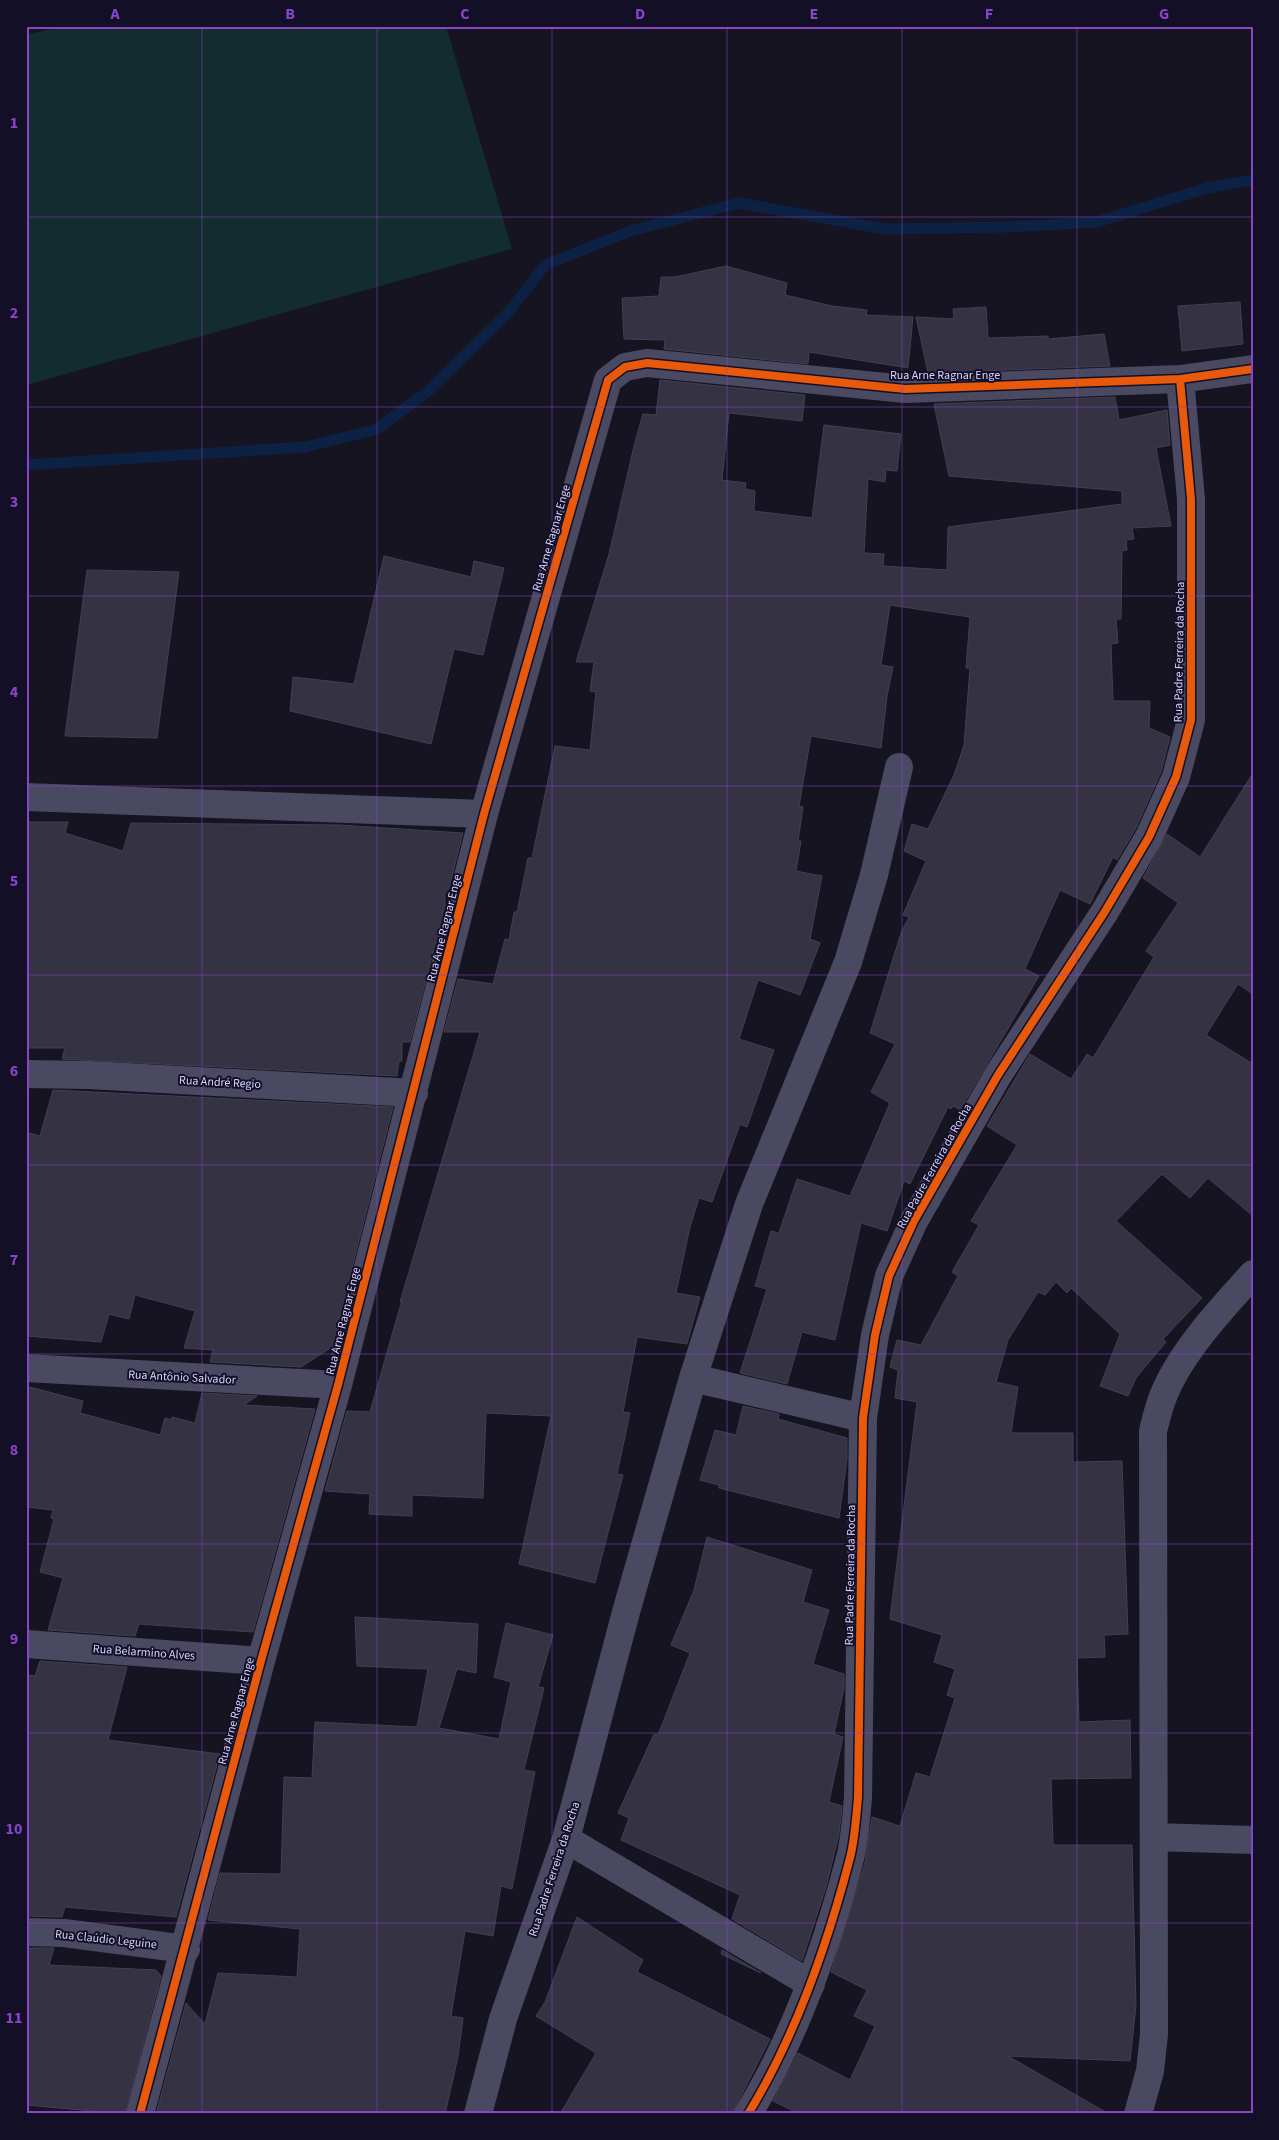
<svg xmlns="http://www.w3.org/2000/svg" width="1279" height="2140" viewBox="0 0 1279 2140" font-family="'Source Sans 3',sans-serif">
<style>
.green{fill:#132c2d}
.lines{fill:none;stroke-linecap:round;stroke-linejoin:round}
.stream{stroke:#0d2144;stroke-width:11}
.building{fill:#343243;stroke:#433f54}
.street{stroke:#4a4962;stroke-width:28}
.cycleway-casing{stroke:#130f26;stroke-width:11}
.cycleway{stroke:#e8590c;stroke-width:8}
.grid{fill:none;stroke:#8945c9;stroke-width:1;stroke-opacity:0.55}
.labels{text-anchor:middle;stroke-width:4;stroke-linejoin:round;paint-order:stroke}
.street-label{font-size:12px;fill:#d9d4ff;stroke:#130f26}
.neatline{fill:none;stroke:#8945c9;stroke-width:2}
.grid-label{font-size:16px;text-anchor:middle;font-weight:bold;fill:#8945c9}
</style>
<rect width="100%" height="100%" fill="#161421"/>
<path class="green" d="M64,26h382l66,223 -486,136v-350z"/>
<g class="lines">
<path class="stream" d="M26,465l279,-18 72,-18 49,-36 82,-80 37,-48 85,-34 109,-28 146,26 121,-2 91,-5 110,-34 46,-8"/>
</g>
<path class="building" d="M726,266l61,17 -2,12 47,11 35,4 -1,5 47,2 -5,51 -99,-16 -1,12 -144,-15 1,-9 -41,-1 -2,-41 37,-2 2,-19h14z
M1240,302l3,42 -61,7 -4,-45z
M986,307l2,31 60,-2v3l56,-5 6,32 -182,7 -12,-56 38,2 -1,-10z
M660,380l145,15 -3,26 -73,-8 -7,67 24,3 -1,6 10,2 -1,20 58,7 12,-93 77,9 -4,37 -11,-1 -1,12 -17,-3 -4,74 20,1 -1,12 64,4 1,-43 174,-23v-13l-173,-15 -15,-72 181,-7 4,23 48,-10 3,35 -14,3 15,78 -39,2 2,11 -8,1 1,10 -5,1 -1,68h-5l2,24 -7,1 2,57h37l-1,27 21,9 -9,35 -26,58 -18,30 -4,-3 -23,47 -30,-14 -35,79 14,7 -79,134 -7,-4 -2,3 -3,-2 -38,77 -6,-3 -17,50 -26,-8 -26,117 -33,-8 -15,52 -47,-11 27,-84 -12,-3 16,-55 8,2 18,-54 53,17 40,-93 -19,-11 24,-48 -25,-11 31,-100 8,-16 -6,-2 23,-54 -22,-10 8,-27 16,5 26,-54 10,-30 6,-77h-4l4,-51 -80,-12 -9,60 12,2 -6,29 -6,52 -70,-12 -12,70 4,1 -5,34h3l-5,30 26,5 -12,63 10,4 -20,52 -42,-15 -19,59 35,11 -27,77 -7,-3 -28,78 -13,-4 -9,29 -14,66 24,4 -13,47 -50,-7 -14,75 7,1 -13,61 6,1 -28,108 -76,-19 32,-148 -65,-3 -3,85 -71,-3v21l-43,-2 1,-20 -45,-3 22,-80 23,1 32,-112 -2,2 80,-270h-36l14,-53 35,5 12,-45 4,1 5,-28h3l11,-54h4l23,-112 35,4 6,-58 -6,-1 4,-29h-18l33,-108 26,-112 8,-28 13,1z
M384,556l87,21 3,-16 30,7 -21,87 -29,-6 -23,95 -141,-33 3,-34 61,7z
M87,570l92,2 -22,166 -92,-2z
M1253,773v221l-15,-10 -32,51 47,29v152l-45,-38 -18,20 -28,-24 -46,47 86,77 -39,41 3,3 -30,36 -8,18 -28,-10 20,-52 -49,-46 -4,5 -11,-11 -11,13 -7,-3 -30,48 -12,42 22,5 -7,46h62v29l49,-1 6,173 -24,1 1,22 -28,1 2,64 51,-2 1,58 -80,1 2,66h79l4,161 -6,55 -122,-5 101,58h-309l-27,-13 25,-48 52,27 25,-54 -21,-10 13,-26 -36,-18 34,-110 7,-45 28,9 16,-53 14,4 25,-79 -8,-3 8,-26 -21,-7 8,-27 -52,-16 27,-217 -22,-4 3,-28 -8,-3 7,-27 24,5 37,-69 -6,-4 27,-47 -8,-4 46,-76 -30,-19 43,-72 41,25 16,-25 6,4 61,-101 -8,-6 32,-48 -35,-25 24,-44 33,23z
M26,822h42l-3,11 58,18 8,-28 208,2 124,8 -15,59h-3v13l-35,137h-8v19h-3l-2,15 -335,-17 3,-11h-39z
M53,1090l340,17 -61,240 -31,20 -91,-5 3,-12 -29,-2 11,-37 -60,-16 -6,24 -20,-5 -8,28 -75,-6v-204l14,4z
M26,1386l57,15 -3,12 80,22 5,-17 6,2 1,-3 23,6 7,-30 55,3 -13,9 71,4 -62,223 -114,-8 -4,12 -87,-6 15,-52 -23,-6 14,-53 -3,-1 2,-8 -27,-3z
M743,1406l36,8 -1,5 69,19v21l-8,59 -120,-30v-3l-19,-5 15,-50 21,5z
M707,1537l105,33 -9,32 26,8 -16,54 31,10v14l-10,46 9,3 -14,65 13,4 -3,28 -13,53 -24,74 -70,-42 8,-24 -119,-55 8,-22 -11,-5 36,-79 4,1 32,-82 -19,-8 23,-55z
M355,1617l123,7 -2,49 -19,-4 -18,59 60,11 12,-57 -17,-5 12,-54 47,12 -15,52 6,1 -20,82 11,2 -23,117 -11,-3 -8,50 -28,-5 -14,85 12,2 -5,39 -13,57h-289l30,-111 19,21 13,-51 79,4 3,-48 -92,-9 12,-47 61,1 3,-97 28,1 3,-56 102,5 11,-58 -71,-3z
M40,1661l87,6 -19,73 112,14 -44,163 -111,-10 -3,10 -36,-1v-241l9,1z
M577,1917l66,43 -6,12 133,67 -38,75h-172l36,-61 -60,-37 9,-14z
M26,1948h28l-5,17 107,5 5,6 -36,138 -99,-9z
M722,1950l39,23 -40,-19z"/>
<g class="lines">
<path class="street" d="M26,797l458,17
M26,1074l63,1 325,18
M26,1368l312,17
M693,1378l170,40
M26,1644l235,17
M1154,1837l99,3
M566,1839l245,145
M26,1932l38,1 122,16
M140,2114l121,-453 77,-276 146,-571 124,-434 17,-13 22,-4 258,26 275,-10 73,-10
M478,2114l25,-95 63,-180 60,-227 67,-234 56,-174 99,-242 26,-87 25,-108
M748,2114c48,-78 79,-168 102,-256 5,-19 6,-41 8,-60l5,-380 12,-83 14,-59 25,-55 84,-146 106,-162 45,-76 27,-60 15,-57v-221l-11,-120
M1138,2114l12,-43 4,-37 -1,-603c3,-12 6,-25 11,-37 18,-43 57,-85 89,-120"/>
<g class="cycleway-casing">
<path id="cycleway" d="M140,2114l121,-453 77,-276 146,-571 124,-434 17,-13 22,-4 258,26 275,-10 73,-10
M748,2114c48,-78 79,-168 102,-256 5,-19 6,-41 8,-60l5,-380 12,-83 14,-59 25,-55 84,-146 106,-162 45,-76 27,-60 15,-57v-221l-11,-120"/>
</g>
<use href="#cycleway" class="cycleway"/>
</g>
<path class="grid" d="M202,26v2088M377,26v2088M552,26v2088M727,26v2088M902,26v2088M1077,26v2088M26,217h1227M26,407h1227M26,596h1227M26,786h1227M26,975h1227M26,1165h1227M26,1354h1227M26,1544h1227M26,1733h1227M26,1923h1227"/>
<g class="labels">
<g class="street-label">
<text x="945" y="379">Rua Arne Ragnar Enge</text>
<text transform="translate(551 538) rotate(-74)" y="4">Rua Arne Ragnar Enge</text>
<text transform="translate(1179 652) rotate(-89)" y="4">Rua Padre Ferreira da Rocha</text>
<text transform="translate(444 928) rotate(-76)" y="4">Rua Arne Ragnar Enge</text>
<text transform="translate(220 1082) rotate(3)" y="4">Rua André Regio</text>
<text transform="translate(934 1166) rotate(-61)" y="4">Rua Padre Ferreira da Rocha</text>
<text transform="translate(343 1321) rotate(-76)" y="4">Rua Arne Ragnar Enge</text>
<text transform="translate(182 1377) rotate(3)" y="4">Rua Antônio Salvador</text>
<text transform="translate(850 1575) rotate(-89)" y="4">Rua Padre Ferreira da Rocha</text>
<text transform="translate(144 1652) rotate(4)" y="4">Rua Belarmino Alves</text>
<text transform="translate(236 1711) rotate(-75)" y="4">Rua Arne Ragnar Enge</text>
<text transform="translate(554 1869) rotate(-72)" y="4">Rua Padre Ferreira da Rocha</text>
<text transform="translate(106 1939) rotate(6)" y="4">Rua Claúdio Leguine</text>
</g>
</g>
<rect width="1279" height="2140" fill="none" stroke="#130f26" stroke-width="55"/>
<rect x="28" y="28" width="1224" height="2084" class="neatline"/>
<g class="grid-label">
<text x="115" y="19">A</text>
<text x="290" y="19">B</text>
<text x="465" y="19">C</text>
<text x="640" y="19">D</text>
<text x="814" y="19">E</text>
<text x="989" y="19">F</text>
<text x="1164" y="19">G</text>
<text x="14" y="128">1</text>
<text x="14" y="318">2</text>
<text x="14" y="507">3</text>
<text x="14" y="697">4</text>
<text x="14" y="886">5</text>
<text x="14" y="1076">6</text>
<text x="14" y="1265">7</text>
<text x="14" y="1455">8</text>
<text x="14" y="1644">9</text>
<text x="14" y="1834">10</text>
<text x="14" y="2023">11</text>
</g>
</svg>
